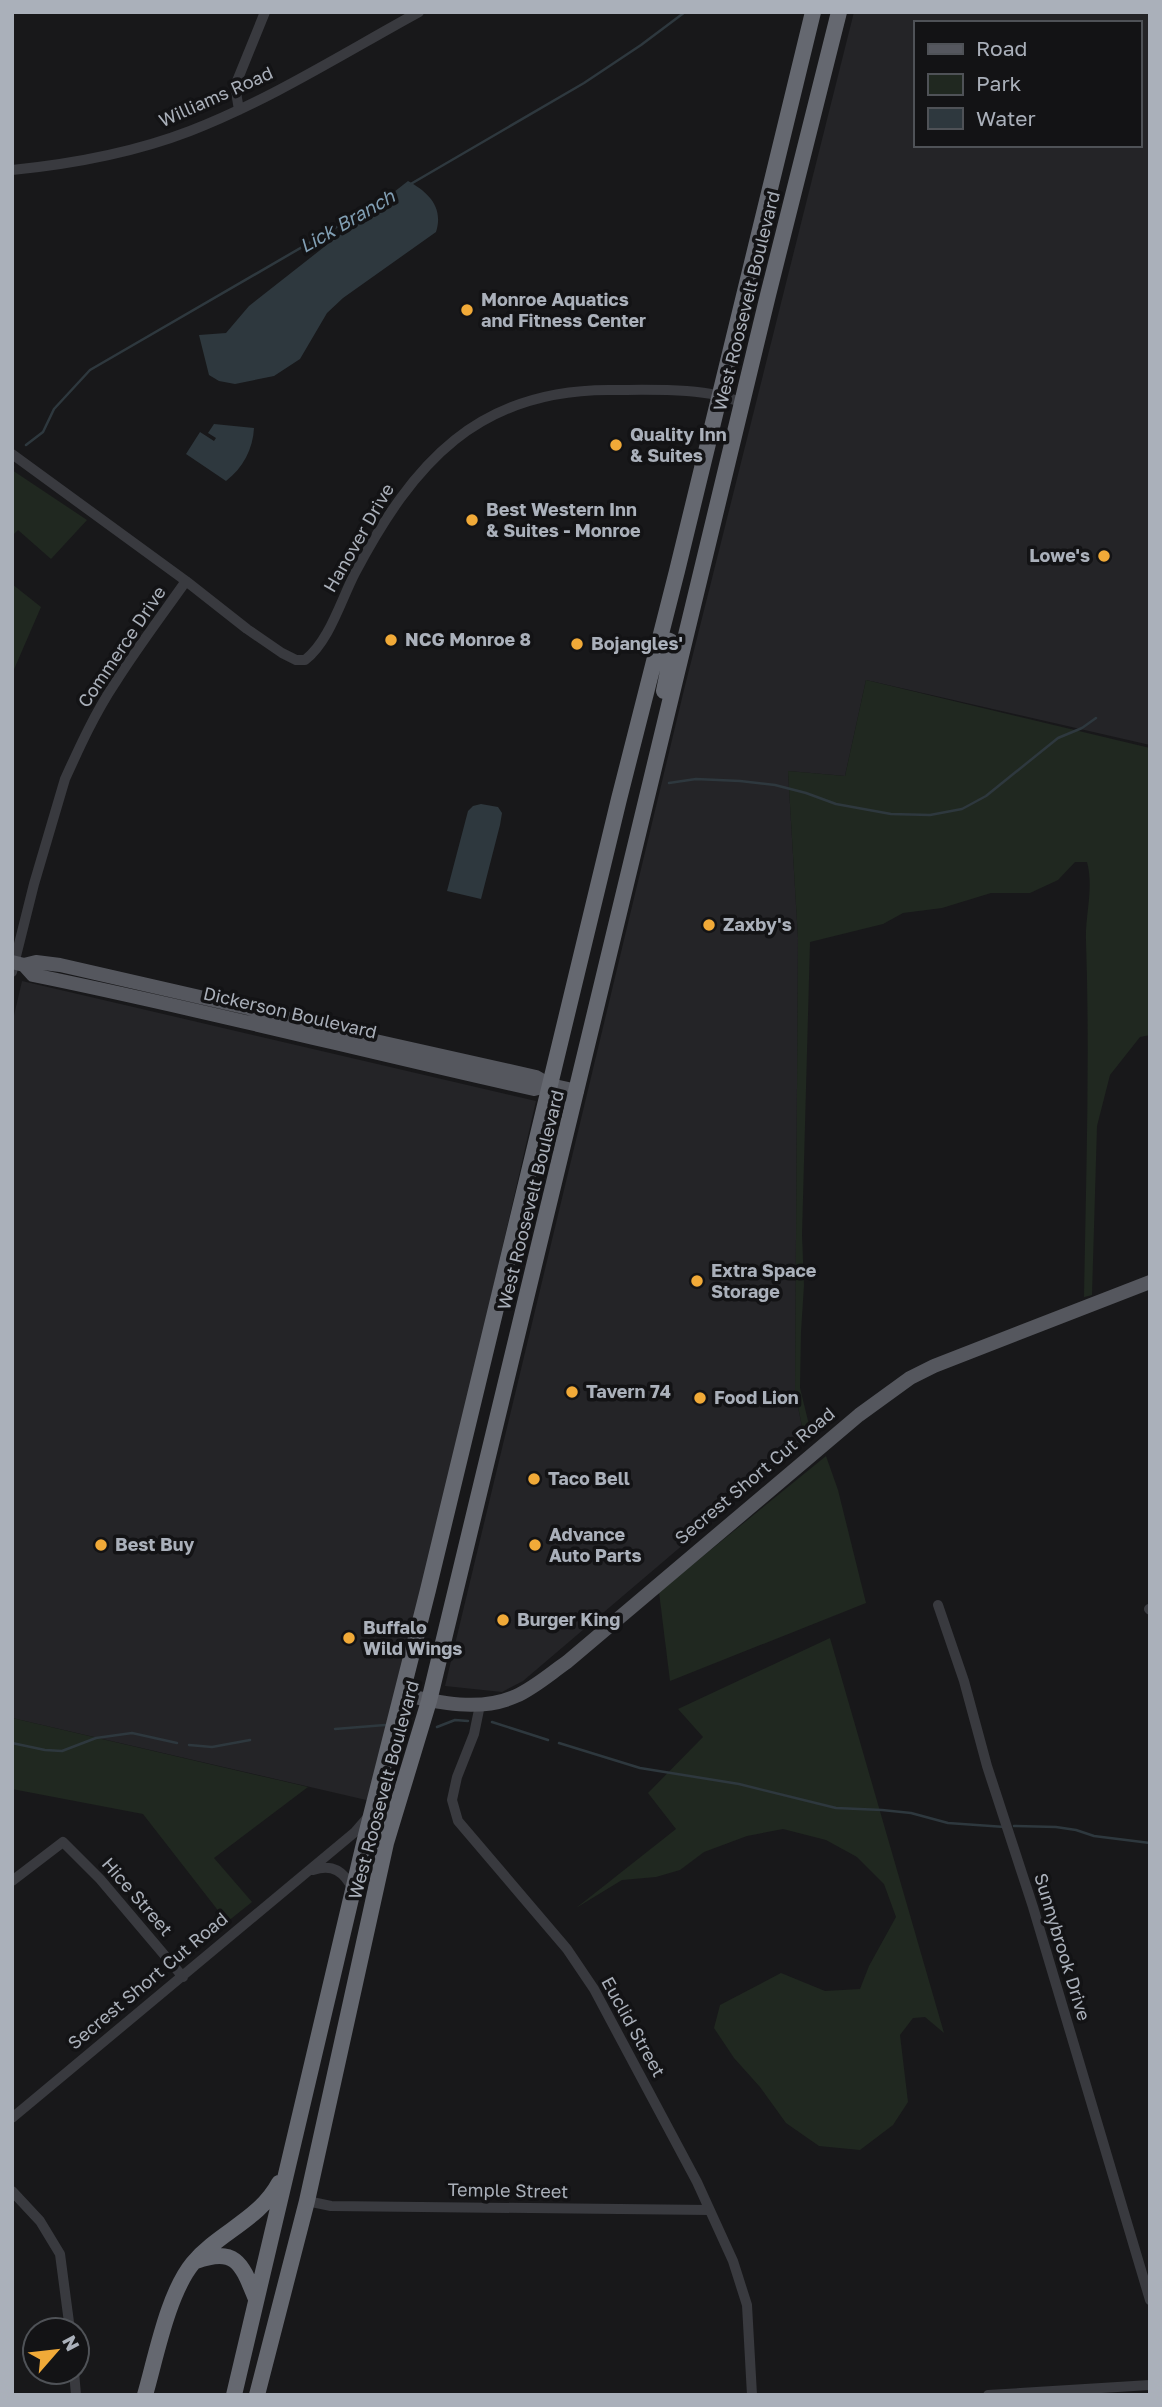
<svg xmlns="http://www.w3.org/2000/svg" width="1162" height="2407" viewBox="0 0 1162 2407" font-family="'Golos Text',sans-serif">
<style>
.built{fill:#242427;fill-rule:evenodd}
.green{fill:#202820}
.water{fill:#2e383e}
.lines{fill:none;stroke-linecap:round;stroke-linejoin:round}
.stream{stroke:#2e383e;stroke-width:2.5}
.minor{stroke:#393a3f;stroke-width:10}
.major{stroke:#55575e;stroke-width:14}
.highway{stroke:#656870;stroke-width:16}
.poi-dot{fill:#f1aa38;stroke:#131315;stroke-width:2.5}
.labels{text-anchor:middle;stroke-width:7;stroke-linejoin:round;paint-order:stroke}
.street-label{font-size:18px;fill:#aab0ba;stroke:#131315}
.poi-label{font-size:18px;font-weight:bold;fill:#aab0ba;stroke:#131315;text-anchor:start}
.water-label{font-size:19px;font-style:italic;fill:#819fb4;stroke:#131315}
</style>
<rect width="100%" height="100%" fill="#18181a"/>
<path class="built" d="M854,12h296v733l-284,-65 -21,96 -57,-5 10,167 -3,454 10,49 -282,240 -21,11 -57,-6 238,-992zM915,23h224v122h-224z
M22,981l514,120 -161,701 -363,-84v-694z"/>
<path class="green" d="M12,470l75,50 -36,39 -33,-29 -6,6z
M12,584l29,23 -29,67z
M866,680l284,68v287l-10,2 -30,38 -13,51 -5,169 -8,2c2,-118 6,-237 2,-356 -1,-26 8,-53 1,-79h-12l-17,18 -28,13h-39l-49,15 -39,5 -20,11 -73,18 -8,293 2,50 -3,47 -1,56 12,49 -7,4 -10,-49 3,-454 -10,-167 57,5z
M826,1456l12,34 28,113 -196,78 -11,-89z
M830,1638l114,395 -19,-16 -12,1 -13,17 8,67 -15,23 -33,25 -41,-4 -33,-23 -26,-36 -26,-29 -20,-30 6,-23 61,-32 44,18 35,-2 9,-23 27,-49 -12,-33 -27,-27 -31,-17 -43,-11 -36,7 -43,16 -24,18 -24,7 -34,3 -46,28 100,-79 -28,-36 55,-56 -25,-28z
M12,1718l296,69 -94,71 38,44 -25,20 -84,-108 -131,-25z"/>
<path class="water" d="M408,181c20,11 36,26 28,51l-93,66 -16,15 -27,46 -26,17 -39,8 -16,-3 -10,-6 -10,-40 27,-2 23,-27z
M214,424l40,4c-1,21 -11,40 -28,53l-40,-27 14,-22 14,9 2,-3 -8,-5z
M481,804l17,3 4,6 -2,12 -19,74 -34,-8 21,-80 5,-5z"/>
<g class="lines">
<path class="stream" d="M409,185l175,-102 57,-38 44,-33
M26,445l17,-13 11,-23 36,-39 295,-171
M12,469l1,-2
M669,783l27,-4 44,2 35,4 31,8 30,11 55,10 39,1 32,-6 24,-13 72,-58 24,-10 14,-10
M492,1722l56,18
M437,1727l18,-7 13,1
M335,1729l50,-4
M12,1743l33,7 17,1 34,-13 36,-5 45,10
M559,1743l81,25 99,16 97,24 46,2 29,3 37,10 57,4
M189,1745l23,2 38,-7
M1014,1826l42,1 20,3 18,6 56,7"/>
<path class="minor" d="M239,110l-4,-24 30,-74
M12,170c60,-6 121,-17 178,-39 80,-31 154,-78 229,-119
M12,454l174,127 61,48 35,24 14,7h9c24,-18 36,-60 50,-87 58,-110 123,-184 256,-183 39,0 95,-3 131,13
M12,972l22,-88 31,-105c15,-33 30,-66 50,-96 22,-35 47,-68 71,-102
M938,1605l26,76 23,85 46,141 117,393
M1149,1609l1,1
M480,1705l-6,29 -17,43 -5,23 6,21 109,128 27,40 103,193 36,79 14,44 5,90
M313,1870c20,-7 31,2 40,19
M12,1881l51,-39 37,37 83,98
M12,2118l343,-286 13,-15
M12,2191l28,30 20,33 10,76
M307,2201l24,5 378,4
M74,2372l2,23
M988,2395l162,-10"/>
<path class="major" d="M12,962l12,3 12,-3 24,3 188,43 105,28 183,41 14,8 27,6
M24,965l9,10c168,34 334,77 501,114l16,-4
M402,1694c36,9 79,18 114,2 18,-8 35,-23 51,-34l292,-247 51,-37 24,-12 216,-84"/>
<path class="highway" d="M661,638l9,3 2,10 -8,40
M196,2261c41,-15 46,4 60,38
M145,2395c11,-38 23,-102 48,-132 26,-31 66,-43 86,-80
M234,2395l132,-560 62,-245 191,-791 58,-228 136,-559
M257,2395l50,-194 79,-358 43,-142 339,-1406 71,-283"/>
</g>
<g class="poi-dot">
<circle cx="467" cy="310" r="7"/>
<circle cx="616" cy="445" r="7"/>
<circle cx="472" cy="520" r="7"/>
<circle cx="1104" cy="556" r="7"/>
<circle cx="391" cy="640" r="7"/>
<circle cx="577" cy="644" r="7"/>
<circle cx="709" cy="925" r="7"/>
<circle cx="697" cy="1281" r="7"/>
<circle cx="572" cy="1392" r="7"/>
<circle cx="700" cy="1398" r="7"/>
<circle cx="534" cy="1479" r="7"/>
<circle cx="101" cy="1545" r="7"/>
<circle cx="535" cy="1545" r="7"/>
<circle cx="503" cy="1620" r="7"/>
<circle cx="349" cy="1638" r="7"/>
</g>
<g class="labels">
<g class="street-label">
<text transform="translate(216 97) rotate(-24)" y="6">Williams Road</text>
<text transform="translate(747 301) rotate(-76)" y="6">West Roosevelt Boulevard</text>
<text transform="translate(359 538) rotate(-60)" y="6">Hanover Drive</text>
<text transform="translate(122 647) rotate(-56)" y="6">Commerce Drive</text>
<text transform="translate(290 1013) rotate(13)" y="6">Dickerson Boulevard</text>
<text transform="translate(531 1200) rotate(-76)" y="6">West Roosevelt Boulevard</text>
<text transform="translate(755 1476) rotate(-40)" y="6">Secrest Short Cut Road</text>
<text transform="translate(384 1790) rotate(-75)" y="6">West Roosevelt Boulevard</text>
<text transform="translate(137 1897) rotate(49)" y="6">Hice Street</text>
<text transform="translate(1062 1947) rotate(73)" y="6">Sunnybrook Drive</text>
<text transform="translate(148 1981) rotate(-40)" y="6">Secrest Short Cut Road</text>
<text transform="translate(633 2027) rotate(61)" y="6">Euclid Street</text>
<text transform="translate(508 2191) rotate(1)" y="6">Temple Street</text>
</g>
<g class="poi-label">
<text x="481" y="306">Monroe Aquatics<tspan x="481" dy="21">and Fitness Center</tspan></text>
<text x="630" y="441">Quality Inn<tspan x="630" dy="21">&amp; Suites</tspan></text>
<text x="486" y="516">Best Western Inn<tspan x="486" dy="21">&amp; Suites - Monroe</tspan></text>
<text x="1090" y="562" text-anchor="end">Lowe's</text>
<text x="405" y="646">NCG Monroe 8</text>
<text x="591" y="650">Bojangles'</text>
<text x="723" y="931">Zaxby's</text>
<text x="711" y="1277">Extra Space<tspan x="711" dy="21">Storage</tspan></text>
<text x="586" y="1398">Tavern 74</text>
<text x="714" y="1404">Food Lion</text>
<text x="548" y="1485">Taco Bell</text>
<text x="549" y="1541">Advance<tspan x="549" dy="21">Auto Parts</tspan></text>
<text x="115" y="1551">Best Buy</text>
<text x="517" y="1626">Burger King</text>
<text x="363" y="1634">Buffalo<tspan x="363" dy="21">Wild Wings</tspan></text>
</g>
<g class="water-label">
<text transform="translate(347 221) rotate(-30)" y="7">Lick Branch</text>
</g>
</g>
<rect width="1162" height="2407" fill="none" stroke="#aab0ba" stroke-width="28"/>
<rect x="914" y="21" width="228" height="126" fill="#131315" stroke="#4f5257" stroke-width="2"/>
<rect x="928" y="44" width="35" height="10" fill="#55575e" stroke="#4f5257" stroke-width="2"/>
<text x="976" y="56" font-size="21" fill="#aab0ba">Road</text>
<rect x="928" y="74" width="35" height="21" fill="#202820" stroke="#4f5257" stroke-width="2"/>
<text x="976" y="91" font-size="21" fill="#aab0ba">Park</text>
<rect x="928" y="108" width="35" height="21" fill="#2e383e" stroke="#4f5257" stroke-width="2"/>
<text x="976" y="126" font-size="21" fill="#aab0ba">Water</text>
<g transform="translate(56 2351) rotate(62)"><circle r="33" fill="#131315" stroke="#4f5257" stroke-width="2"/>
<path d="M0-5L12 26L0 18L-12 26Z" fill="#f1aa38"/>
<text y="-10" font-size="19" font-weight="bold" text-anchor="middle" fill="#aab0ba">N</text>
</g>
</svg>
